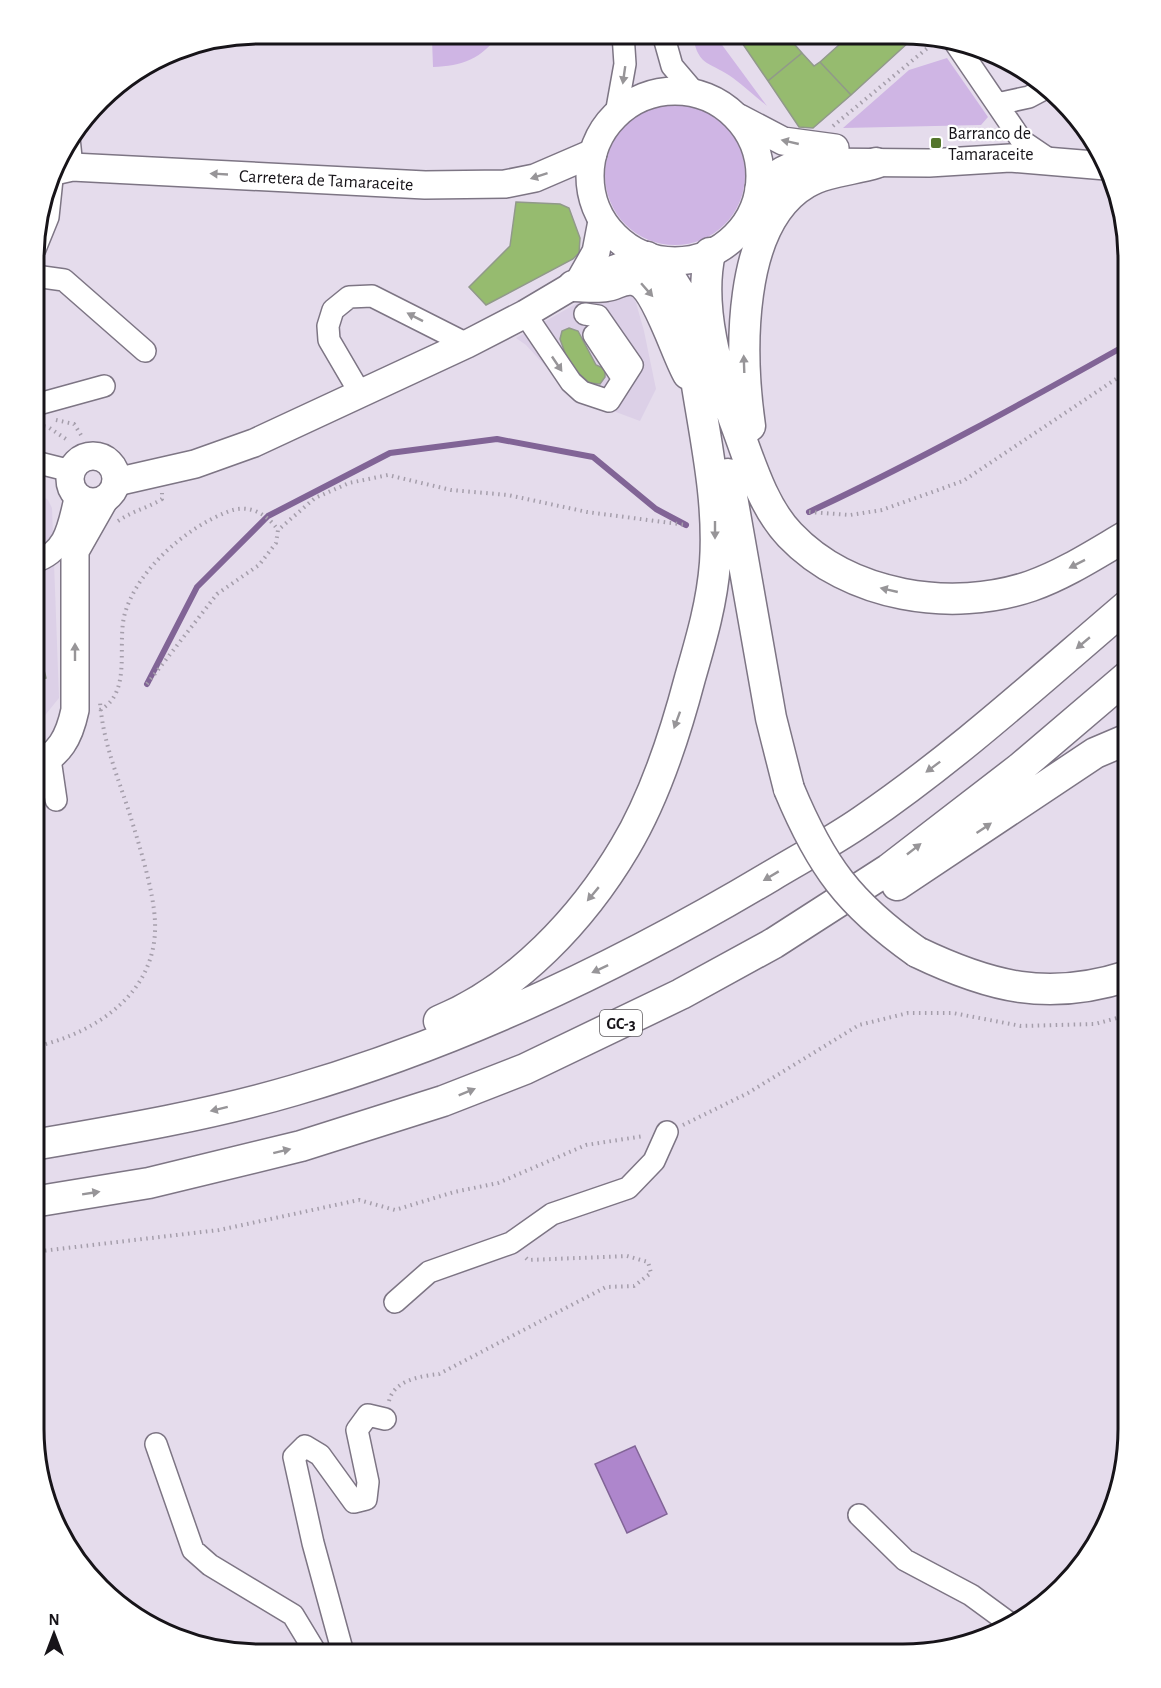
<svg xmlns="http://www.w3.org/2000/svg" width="1161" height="1688" viewBox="0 0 1161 1688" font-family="'Alegreya Sans',sans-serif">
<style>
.built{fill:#dcd0e7}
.green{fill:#cfb5e4}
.water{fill:#ae86cc;stroke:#816496;stroke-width:1.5}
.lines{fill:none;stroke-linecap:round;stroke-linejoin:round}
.stream{stroke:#816496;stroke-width:6}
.building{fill:#96bb6f;stroke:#91998a;stroke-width:1.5}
.minor-casing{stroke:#7d7584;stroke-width:24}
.major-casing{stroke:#7d7584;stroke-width:30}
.highway-casing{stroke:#7d7584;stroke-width:33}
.path{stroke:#a59eab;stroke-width:4;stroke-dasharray:1.5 4.5;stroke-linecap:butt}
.minor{stroke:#fff;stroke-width:21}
.major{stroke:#fff;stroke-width:27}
.highway{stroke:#fff;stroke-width:30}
.highway-bridge-casing{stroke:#7d7584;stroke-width:33;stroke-linecap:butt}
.highway-bridge{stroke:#fff;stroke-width:30}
.oneway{fill:#979598}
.poi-dot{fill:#54752c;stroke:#fff;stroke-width:2}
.labels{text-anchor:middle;stroke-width:4.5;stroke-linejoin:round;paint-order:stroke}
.shield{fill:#fff;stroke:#5d5a5e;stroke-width:1.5}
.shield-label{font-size:16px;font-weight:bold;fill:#171419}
.poi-label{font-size:18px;fill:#171419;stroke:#fff;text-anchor:start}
.street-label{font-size:18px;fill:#171419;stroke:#fff}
.rim{fill:none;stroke:#171419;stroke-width:3}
</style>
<rect width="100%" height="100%" fill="#e5dcec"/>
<path class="built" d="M631,285l13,46 12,58 -16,32 -67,-25 -47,-51 -10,-7 70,-40z
M35,490l13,10 4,8 7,190 -25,31z"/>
<path class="green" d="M365,33l134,1c-17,25 -37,32 -66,33l-1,-28 -69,-4z
M697,34h17l53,72c-11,-9 -22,-19 -34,-28 -21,-16 -35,-10 -40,-42z
M947,58l41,59 -7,8 -138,3 66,-58z
M605 175a70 70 0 1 1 140 0a70 70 0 1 1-140 0Z"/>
<path class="water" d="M635,1446l32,68 -40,19 -32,-69z"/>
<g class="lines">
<path class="stream" d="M809,512c109,-51 214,-109 319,-168
M147,684l50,-97 71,-71 122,-63 107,-14 96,18 63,52 30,16"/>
</g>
<path class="building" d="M736,34l54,1 -2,2 14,16 -34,28z
M850,35h54l6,6 -59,54 -31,-33z
M904,35h13l-7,6z
M802,53l12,13 6,-4 31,33 -38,33 -14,-1 -31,-46z
M516,202l44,2 9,4 11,30 -1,15 -6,6 -87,46 -17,-18 41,-41z
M569,328l9,3 18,34 9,4v8l-5,7 -11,-1 -20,-19 -9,-25 2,-8z
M34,631l12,47 -12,4z"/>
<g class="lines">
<g class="minor-casing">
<path id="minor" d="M663,34l9,32 23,27
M954,41l68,100 28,19
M997,104l32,-7 17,-9
M616,114l9,-50 -2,-30
M69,138l3,29
M35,249l13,-32 4,-38
M35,276l29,4 81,71
M525,314l46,68 11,10 27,9 23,-36 -34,-49 -13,-2
M594,335l29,44
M360,393l-31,-53 -1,-14 5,-16 16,-13 23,-1 95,48
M35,405l69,-19
M35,462l36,9
M34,562c33,-10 35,-39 42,-68
M50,759l6,41
M395,1302l34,-30 82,-29 41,-29 76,-26 26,-27 13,-29
M156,1444l37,106 17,15 83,50 23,38
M859,1515l46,45 66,35 41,30
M343,1653l-30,-110 -19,-86 11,-11 15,9 34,47 12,-3 2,-17 -11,-52 11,-15 17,4"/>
</g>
<g class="major-casing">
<g id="major">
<circle cx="675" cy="176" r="85"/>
<path d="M739,118l44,23 52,7"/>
<path id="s1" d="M54,171l18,-4 353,18 80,-1 30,-6 58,-25"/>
<path d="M759,189c17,-16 28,-24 52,-27l118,1 81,-5 96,8"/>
<path d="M579,282l17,-30 6,-31"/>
<circle cx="93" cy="479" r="23"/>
<path d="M116,482l79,-18 59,-21 213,-99 58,-30 54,-32 49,-18 16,-9"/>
<path d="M34,767c26,-13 35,-29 41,-57v-159l29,-51"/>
</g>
</g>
<g class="highway-casing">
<path id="highway" d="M710,253c-12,54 7,118 25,169 14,37 27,84 55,113 59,62 162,78 241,51 34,-12 66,-33 97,-51
M647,257l24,22 10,16 18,54
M573,286c10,0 23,2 33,0 10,-1 16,-8 27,-6 23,3 43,74 55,94
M750,426c-10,-70 -14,-202 56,-243 21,-12 47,-13 70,-20
M728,474l43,244 18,71
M897,885l198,-132 33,-14
M917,952c73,35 131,50 211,24
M439,1021c78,-32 144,-103 186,-174 30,-50 50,-112 65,-169 11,-38 22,-75 25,-115 5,-70 -14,-142 -23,-211v-21
M33,1145c88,-15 177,-30 262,-55 168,-49 327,-125 476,-214 30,-18 62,-35 91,-55 94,-64 179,-142 266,-216
M33,1202l116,-19 152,-37 142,-45 82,-32 156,-75 93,-51 115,-74 131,-101 108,-92"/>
</g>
<path class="path" d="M833,126l103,-85
M56,420l18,4 7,11
M38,425l10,2 18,12
M809,512l41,3 32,-5 81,-29 165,-110
M118,521c14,-10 30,-13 44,-22v-6
M147,684l70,-90 42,-29 17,-22 2,-13 37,-32 34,-15 39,-8 63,15 57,5 79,17 99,13
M100,710c33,-18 16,-66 25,-97 13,-44 61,-85 102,-101 21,-9 39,1 51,18
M34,1047c62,-14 124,-54 121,-125 -1,-30 -16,-78 -25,-107 -12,-38 -27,-72 -30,-113
M683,1125l65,-32 111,-68 49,-12h45l68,13 74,-2 33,-9
M33,1252l186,-22 140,-30 36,10 59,-18 44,-9 88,-38 58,-9
M389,1401c5,-21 32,-25 50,-27l167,-87 28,-1 17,-13 -3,-11 -21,-6 -99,4 -4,-4"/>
<use href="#minor" class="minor"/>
<use href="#major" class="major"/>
<use href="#highway" class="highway"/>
<g class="highway-bridge-casing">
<path id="highway-bridge" d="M789,789c32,77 60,115 128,163"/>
</g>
<use href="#highway-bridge" class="highway-bridge"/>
</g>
<defs><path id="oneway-solid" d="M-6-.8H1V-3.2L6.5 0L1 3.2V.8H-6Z" transform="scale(1.5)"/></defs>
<g class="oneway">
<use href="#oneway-solid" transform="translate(624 75) rotate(98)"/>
<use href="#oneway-solid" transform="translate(790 142) rotate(-167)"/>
<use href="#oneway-solid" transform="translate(219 174) rotate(-177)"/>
<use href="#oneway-solid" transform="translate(539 176) rotate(162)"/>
<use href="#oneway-solid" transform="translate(647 290) rotate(49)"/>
<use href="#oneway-solid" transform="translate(415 317) rotate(-153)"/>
<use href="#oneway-solid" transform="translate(557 364) rotate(56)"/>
<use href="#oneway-solid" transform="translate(744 364) rotate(-92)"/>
<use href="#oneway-solid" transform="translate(715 530) rotate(90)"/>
<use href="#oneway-solid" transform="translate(1077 564) rotate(153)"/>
<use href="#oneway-solid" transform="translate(889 590) rotate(-167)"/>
<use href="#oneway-solid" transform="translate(1083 643) rotate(140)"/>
<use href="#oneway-solid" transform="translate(75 652) rotate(-90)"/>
<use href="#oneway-solid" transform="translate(677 720) rotate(110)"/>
<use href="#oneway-solid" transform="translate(933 767) rotate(143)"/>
<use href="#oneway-solid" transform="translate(984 828) rotate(-34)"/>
<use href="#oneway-solid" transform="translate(914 849) rotate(-38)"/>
<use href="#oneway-solid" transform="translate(771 876) rotate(149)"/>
<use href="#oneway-solid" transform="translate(593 894) rotate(130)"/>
<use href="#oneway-solid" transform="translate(600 969) rotate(155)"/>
<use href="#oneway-solid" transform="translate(467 1092) rotate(-22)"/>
<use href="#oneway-solid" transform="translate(219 1109) rotate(166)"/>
<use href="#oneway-solid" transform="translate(282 1151) rotate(-14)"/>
<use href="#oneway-solid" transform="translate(91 1193) rotate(-9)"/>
</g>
<rect class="poi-dot" x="930" y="137" width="12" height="12" rx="3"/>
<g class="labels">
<rect class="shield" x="600" y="1010" width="42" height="26" rx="4.5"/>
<g class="shield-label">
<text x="621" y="1029">GC-3</text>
</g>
<g class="poi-label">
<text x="948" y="139">Barranco de<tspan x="948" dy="21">Tamaraceite</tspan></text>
</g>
<g class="street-label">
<text dy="6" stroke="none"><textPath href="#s1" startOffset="273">Carretera de Tamaraceite</textPath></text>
</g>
</g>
<path d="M0 0H1161V1688H0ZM259 44H903A215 215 0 0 1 1118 259V1429A215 215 0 0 1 903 1644H259A215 215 0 0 1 44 1429V259A215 215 0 0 1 259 44Z" fill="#fff" fill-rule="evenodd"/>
<path class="rim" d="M259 44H903A215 215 0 0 1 1118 259V1429A215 215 0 0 1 903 1644H259A215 215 0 0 1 44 1429V259A215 215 0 0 1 259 44Z"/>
<g transform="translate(54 1634)" stroke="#ffffff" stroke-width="4.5" paint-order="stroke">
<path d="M0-4.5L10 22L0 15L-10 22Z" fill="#171419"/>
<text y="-9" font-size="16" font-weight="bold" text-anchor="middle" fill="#171419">N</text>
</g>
</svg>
